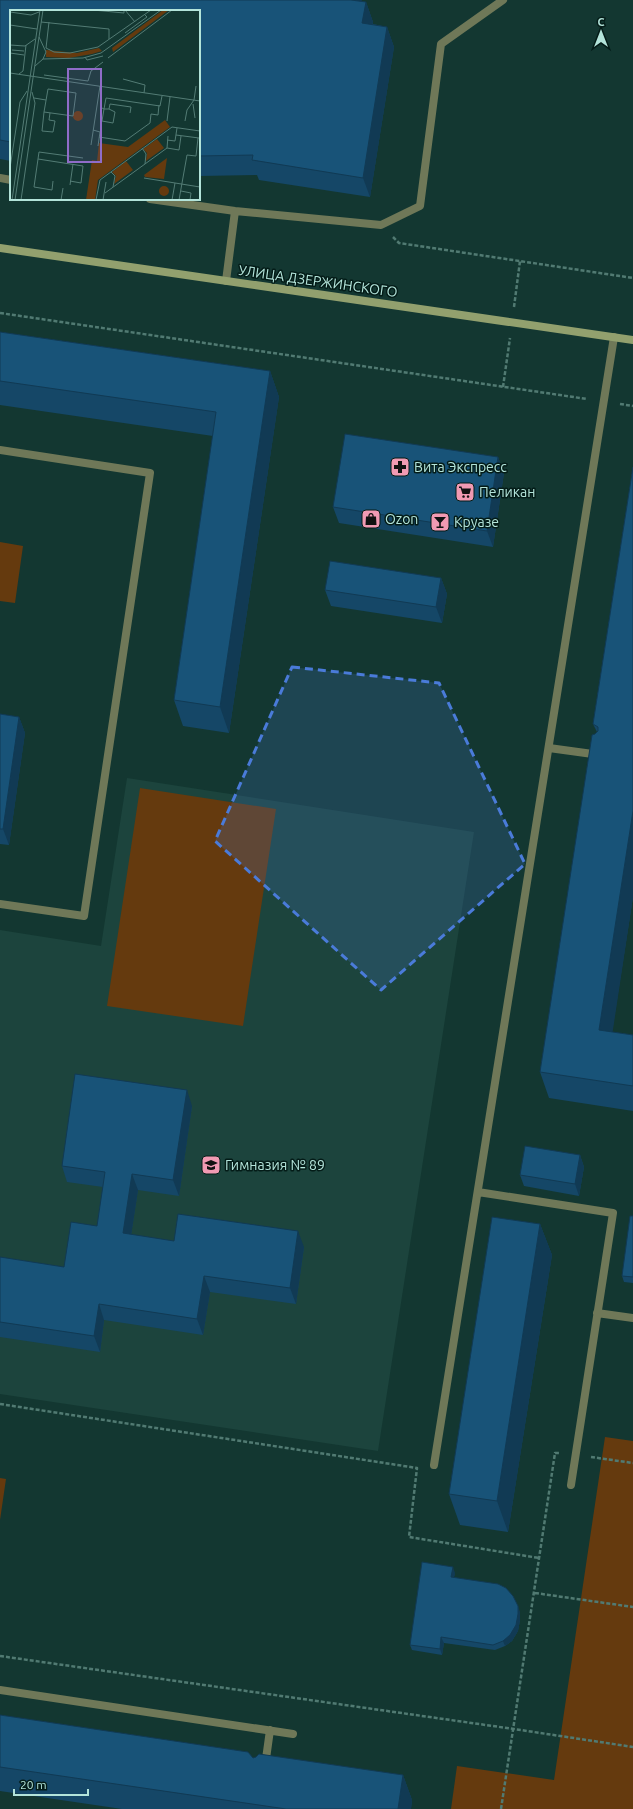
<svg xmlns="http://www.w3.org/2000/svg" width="633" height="1809" viewBox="0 0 633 1809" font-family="Ubuntu,sans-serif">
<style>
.built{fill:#1c443d}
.green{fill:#653a0e}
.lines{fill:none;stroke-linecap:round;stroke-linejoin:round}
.path{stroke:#517a72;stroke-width:2.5;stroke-dasharray:4 2;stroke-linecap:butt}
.service{stroke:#6f7858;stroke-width:8}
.secondary{stroke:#92a06e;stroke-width:8}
.wall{fill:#154767}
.shaded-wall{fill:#113a54}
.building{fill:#185378;stroke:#113a54}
.marked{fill:#4a7bd9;fill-opacity:0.2;stroke:#4a7bd9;stroke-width:3;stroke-dasharray:8 5;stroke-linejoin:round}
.labels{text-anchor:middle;stroke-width:3;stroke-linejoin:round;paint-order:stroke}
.street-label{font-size:14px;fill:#b3e4da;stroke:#041c18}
.poi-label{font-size:14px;fill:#b3e4da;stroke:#041c18;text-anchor:start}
.inset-road{fill:none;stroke:#537c75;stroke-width:1}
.view{fill:#8f6cc8;fill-opacity:0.15;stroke:#8f6cc8;stroke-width:2}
.inset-edge{fill:none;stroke:#b3e4da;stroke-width:2}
</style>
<rect width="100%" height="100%" fill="#133731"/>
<path class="built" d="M127,778l347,54 -96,619 -378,-57v-464l101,16z"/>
<path class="green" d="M0,542l23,4 -8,57 -15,-2z
M140,788l136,21 -33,217 -136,-20z
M605,1437l28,4v368h-182l6,-43 97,14z
M0,1478l6,1 -6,41z"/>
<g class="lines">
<path class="path" d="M393,237l6,6 234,35
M514,307l6,-46
M0,313l587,86
M503,387l7,-49
M620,404l13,2
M0,1404l417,64 -8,69 130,21
M591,1457l42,6
M535,1593l98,14
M0,1656l514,73 119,18
M501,1809l54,-356h5"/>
<path class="service" d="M0,178l11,2
M150,199l85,12 146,14 39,-19 21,-162 62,-44
M226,281l9,-70
M0,450l150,23 -66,443 -84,-12
M549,748l51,7
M478,1192l135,21 -42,272
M597,1313l36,5
M434,1465l180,-1128
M0,1690l293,44
M265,1766l5,-36"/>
<path class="secondary" d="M0,248l633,92"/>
</g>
<path class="wall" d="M0,0l362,2h4l7,20v2l14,3 7,20 -24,150 -111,-17 -2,-5 -58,1v-165h-188v150l-11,-2z
M0,332l270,39 9,26 -50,336 -46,-7 -9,-26 39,-264 -213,-31z
M498,457l6,16 -11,74 -154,-24 -6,-16z
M633,467v430l-21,135 21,3v76l-84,-13 -9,-26 55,-338 2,-2 -4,-8z
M441,578l6,16 -5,29 -111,-17 -6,-16z
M0,714l19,3 6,16 -16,112 -9,-1z
M192,1106l-13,90 -41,-6 -7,45 43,6 130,6 -8,57 -86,-12 -7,43 -99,-15 -4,32 -100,-15v-80l64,10 33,-41 6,-39 -36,-5 -5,-16z
M580,1155l4,12 -5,29 -55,-10 -4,-11z
M633,1216v67l-9,-1 -2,-6z
M540,1224l12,31 -44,277 -48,-7 -11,-31z
M455,1573l-1,4 66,35v8l-2,11 -6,10 -7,5 -10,4 -51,-7 -2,12 -30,-5 -2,-5z
M0,1715l253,43 150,17 9,25 -1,9h-289l-122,-18z"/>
<path class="shaded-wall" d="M351,0h11l-3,20z
M366,2l7,20 -3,20 -8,-19z
M387,27l7,20 -24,150 -7,-19z
M270,371l9,26 -50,336 -9,-26z
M498,457l6,16 -11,74 -6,-16z
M441,578l6,16 -5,29 -6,-16z
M19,717l6,16 -16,112 -6,-16z
M633,811v86l-24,159 -10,-26z
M187,1090l5,16 -13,90 -6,-16z
M580,1155l4,12 -5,29 -4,-12z
M132,1174l6,16 -9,59 -6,-16z
M540,1224l12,31 -44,277 -11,-31z
M298,1231l6,16 -8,57 -6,-16z
M204,1276l6,16 -7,43 -6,-16z
M99,1304l5,16 -4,32 -6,-16z
M453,1567l2,6 -2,9 -2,-5z
M518,1606l2,6v8l-2,11 -6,10 -7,5 -2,-5z
M441,1637l3,6 -2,12 -2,-6z
M403,1775l9,25 -1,9h-13z"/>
<path class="building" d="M0,0h351l15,2 -4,21 25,4 -24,151 -111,-18 1,-5 -54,1v-145h-188v131l-11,-2z
M0,332l270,39 -50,336 -46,-7 42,-288 -216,-31z
M345,434l153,23 -11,74 -154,-24z
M633,467v344l-34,219 34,5v51l-93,-14 52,-337 3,-1 3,-3v-4l-5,-3z
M330,561l111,17 -5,29 -111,-17z
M0,714l19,3 -16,112h-3z
M75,1074l112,16 -14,90 -41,-6 -9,59 51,8 4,-27 120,17 -8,57 -86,-12 -7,43 -98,-15 -5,32 -94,-14v-65l64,10 7,-45 26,4 8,-54 -43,-6z
M525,1146l55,9 -5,29 -55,-9z
M630,1216h3v61l-11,-1z
M492,1217l48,7 -43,277 -48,-7z
M422,1562l31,5 -2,10 47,7 8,4 7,8 5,10v8l-2,11 -6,10 -7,6 -10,4 -52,-8 -1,12 -30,-4z
M0,1715l248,37 5,6 3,-1 3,-3 144,21 -5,34h-112l-286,-42z"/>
<path class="marked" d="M292,667l147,16 86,181 -144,126 -166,-149z"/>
<defs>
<g id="pharmacy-square" transform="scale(1)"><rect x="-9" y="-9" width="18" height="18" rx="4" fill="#f19ab3" stroke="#041c18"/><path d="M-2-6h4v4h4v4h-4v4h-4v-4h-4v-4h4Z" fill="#111"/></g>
<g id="supermarket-square" transform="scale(1)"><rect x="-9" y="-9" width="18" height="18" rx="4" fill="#f19ab3" stroke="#041c18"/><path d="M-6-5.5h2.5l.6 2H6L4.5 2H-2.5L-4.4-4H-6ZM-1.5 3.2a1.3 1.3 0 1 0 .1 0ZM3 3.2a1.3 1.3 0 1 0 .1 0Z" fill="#111"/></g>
<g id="shop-square" transform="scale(1)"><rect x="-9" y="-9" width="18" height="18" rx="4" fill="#f19ab3" stroke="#041c18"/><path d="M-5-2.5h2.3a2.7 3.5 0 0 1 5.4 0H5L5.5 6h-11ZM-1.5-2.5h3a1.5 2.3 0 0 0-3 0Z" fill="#111"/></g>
<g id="bar-square" transform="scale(1)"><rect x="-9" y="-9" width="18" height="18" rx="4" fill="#f19ab3" stroke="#041c18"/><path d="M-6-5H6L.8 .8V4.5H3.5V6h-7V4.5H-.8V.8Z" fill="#111"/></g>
<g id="school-square" transform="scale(1)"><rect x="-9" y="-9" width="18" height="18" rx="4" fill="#f19ab3" stroke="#041c18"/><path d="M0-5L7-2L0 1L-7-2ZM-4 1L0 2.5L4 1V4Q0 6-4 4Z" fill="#111"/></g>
</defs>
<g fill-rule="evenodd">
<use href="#pharmacy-square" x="400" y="467"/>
<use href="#supermarket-square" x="465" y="492"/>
<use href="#shop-square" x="371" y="519"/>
<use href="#bar-square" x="440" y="522"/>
<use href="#school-square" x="211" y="1165"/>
</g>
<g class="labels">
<g class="street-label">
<text transform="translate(318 281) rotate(8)" y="5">УЛИЦА ДЗЕРЖИНСКОГО</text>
</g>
<g class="poi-label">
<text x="414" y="472">Вита Экспресс</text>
<text x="479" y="497">Пеликан</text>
<text x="385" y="524">Ozon</text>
<text x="454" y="527">Круазе</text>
<text x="225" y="1170">Гимназия № 89</text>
</g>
</g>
<g transform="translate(10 10)">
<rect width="190" height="190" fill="#133731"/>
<path d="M153,0h6l-56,42 -1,-4zM89,38l3,3 -10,3 -23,4 -23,-1v-7l31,3zM63 106a5 5 0 1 1 10 0a5 5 0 1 1-10 0ZM155,110l5,7 -72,53 -3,20h-9l6,-40 5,1 2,-18 29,4zM147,129l7,9 -18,13 1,-8 -4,-4zM157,148l-3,21 -19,-2 -1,-2zM116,151l7,9 -19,14 2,-8 -4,-4zM149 181a5 5 0 1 1 10 0a5 5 0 1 1-10 0Z" fill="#653a0e"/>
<path class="inset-road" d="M83,0l31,3v-3M115,0l10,12M0,2l21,3 8,-3M31,12l68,7v10M0,15l27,4M115,23l22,-16 -2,-2M0,35l15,1 10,-7M36,38l3,-26M36,38l8,4 16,1 28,-6 53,-37M2,40l12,1M0,43l14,2M75,47l2,3 16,-4M98,48l64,-48M33,49l40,-1 18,-5 60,-43M25,56l8,-7 3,-7 -7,-15M0,63l190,28M9,64l4,-3 3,-26M34,65l44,6 3,-10 12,-9M113,69l22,6 -1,8M24,88l12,2M184,90l2,-14M183,94l2,14M92,98l2,1h5l6,3 -2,11 -11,-2 2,-12 2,-11 54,8 2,-10M99,99l1,-5 21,3 -1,6M34,102l29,4 3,-23 -28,-4 -4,23 -2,19 11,1 2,-11 -6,-1 1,-7M157,111l3,-24M175,111l2,-11 7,-10M83,120l7,2 -2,14M166,125l23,3M89,127l26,4 25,-18 1,-9 7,1 1,-10M157,130l8,1 2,-13M81,135l9,-59M132,138l4,6 -1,10M157,138l1,-12M28,149l45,7 -2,17 -11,-2M0,158l10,-66 7,-11M101,162l4,4 -2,11M134,168l56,9M43,171l-1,9 -18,-3 5,-35 44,6M60,175l3,-21M171,181l10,2 -1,7M95,183l62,-45 12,2 2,-14M2,190l28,-190M5,190l28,-190M11,190l14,-97 -3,-11M51,190l2,-12M86,190l4,-20 72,-53 28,4M93,190l3,-18M162,190l3,-17M169,190l8,-45 9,1 2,-18"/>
<path class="view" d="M58,59h33v93h-33z"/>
<rect width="190" height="190" class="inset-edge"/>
</g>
<g transform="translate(601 32)" stroke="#041c18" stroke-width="3" paint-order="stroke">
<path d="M0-3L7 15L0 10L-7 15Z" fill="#b3e4da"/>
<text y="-6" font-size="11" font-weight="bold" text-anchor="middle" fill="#b3e4da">С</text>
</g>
<path d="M14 1789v6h74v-6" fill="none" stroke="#b3e4da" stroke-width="2"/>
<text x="20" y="1789" font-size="12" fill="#b3e4da" stroke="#041c18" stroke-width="3" paint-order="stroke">20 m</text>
</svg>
